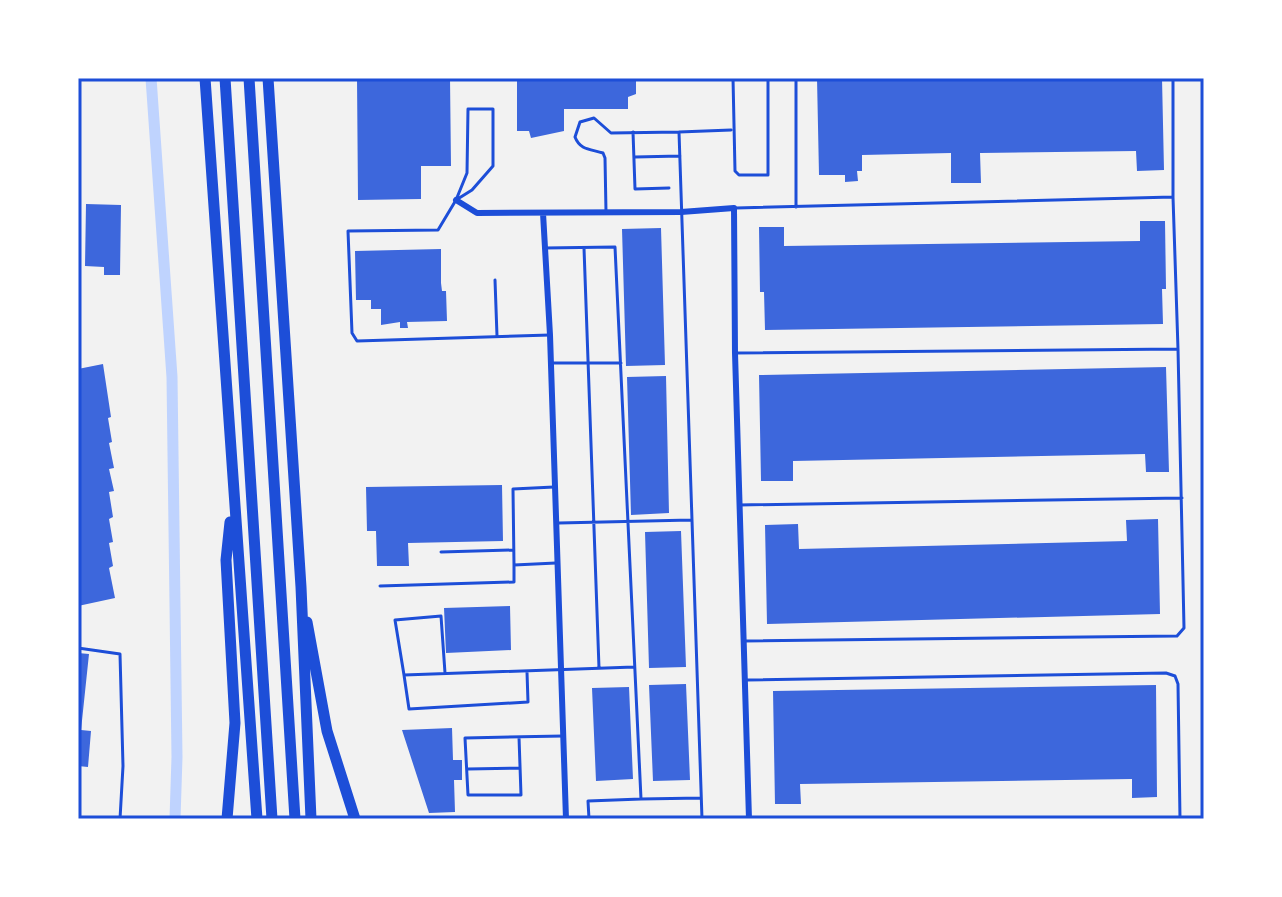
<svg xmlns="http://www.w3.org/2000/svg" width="1282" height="897" viewBox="0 0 1282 897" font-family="'Space Grotesk',sans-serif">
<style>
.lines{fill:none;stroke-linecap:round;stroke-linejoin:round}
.canal{stroke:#bfd3fe;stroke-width:11}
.building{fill:#3d67dc}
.service{stroke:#1d4ed8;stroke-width:3}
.minor{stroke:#1d4ed8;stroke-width:6}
.motorway{stroke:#1d4ed8;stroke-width:11}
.neatline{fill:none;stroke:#1d4ed8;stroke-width:3}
</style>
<rect width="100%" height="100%" fill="#f2f2f2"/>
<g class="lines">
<path class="canal" d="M151,78l21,299 5,380 -2,62"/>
</g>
<path class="building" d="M357,78h93l1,88h-30v33l-63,1z
M517,78h119v16l-8,3v12h-64v22l-33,7 -2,-7h-12z
M817,78h345l2,92 -27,1 -1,-20 -156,2 1,30h-30v-30l-89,2v16h-5l1,10 -13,1v-7h-26z
M86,204l35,1 -1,70h-16v-8l-19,-1z
M1140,221h25l1,68h-4l1,35 -398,6 -1,-38h-4l-1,-65h25v19l356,-5z
M661,228l4,137 -39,1 -4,-137z
M441,249v34l1,8h4l1,30 -40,1 1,6h-8v-6l-19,3v-16h-10v-9h-15l-1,-49z
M103,364l8,53 -3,1 4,24 -3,1 5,25 -5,1 5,22 -5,1 4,25 -4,2 4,23 -4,1 4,23 -4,2 6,30 -37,8v-237z
M1166,367l3,105h-23l-1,-18 -352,7v20h-32l-2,-106z
M666,376l3,137 -38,2 -4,-138z
M502,485l1,56 -95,2 1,23h-32l-1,-35h-9l-1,-44z
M1158,519l2,95 -393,10 -2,-99 33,-1 1,25 328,-8 -1,-21z
M681,531l5,136 -37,1 -4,-136z
M510,606l1,44 -65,3 -2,-45z
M78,653l11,1 -8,76 10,1 -3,36 -10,-1z
M686,684l4,96 -37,1 -4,-96z
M1156,685l1,112 -25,1v-19l-332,5 1,20h-26l-2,-113z
M629,687l4,92 -37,2 -4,-93z
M452,728l1,32h9v20h-8l1,32 -26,1 -27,-83z"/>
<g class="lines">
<path class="service" d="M733,78l2,93 4,4h29v-97
M796,78v129
M1173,78v119
M633,132l2,57 34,-1
M679,132l52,-2
M635,157l45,-1
M456,200l11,-27 1,-64h25v57l-21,24 -16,10 -18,30 -90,1 4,102 5,8 193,-6
M736,208l437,-11 5,152
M606,212l-1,-54 -2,-5c-13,-4 -23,-3 -28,-16l5,-15 14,-4 17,15 68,-1 23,687
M545,248l70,-1 26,552 -53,2 1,18
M584,248l15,420
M495,280l2,56
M735,353l443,-4 6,279 -7,8 -434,5
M552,363h69
M554,487l-41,2 1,76 42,-2
M739,505l443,-7
M559,523l132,-3
M441,552l73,-2
M380,586l134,-4v-17
M78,648l42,6 3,112 -3,53
M445,673l-4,-57 -46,4 9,55 230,-8
M404,675l5,34 119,-7 -1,-30
M747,680l419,-7 9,3 3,8 2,135
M519,737l2,58h-53l-3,-57 98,-2
M468,769l52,-1
M641,799l60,-1"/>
<path class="minor" d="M456,200l21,13 204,-1 53,-4 1,145 14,466
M543,213l7,122 16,484"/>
<path class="motorway" d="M205,78l52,741
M225,78l47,741
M249,78l46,741
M268,78l33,509 10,232
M307,622l20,109 28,88
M227,819l8,-96 -9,-163 4,-38"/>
</g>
<rect width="1282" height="897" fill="none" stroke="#ffffff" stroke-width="160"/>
<rect x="80" y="80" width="1122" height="737" class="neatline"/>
</svg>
